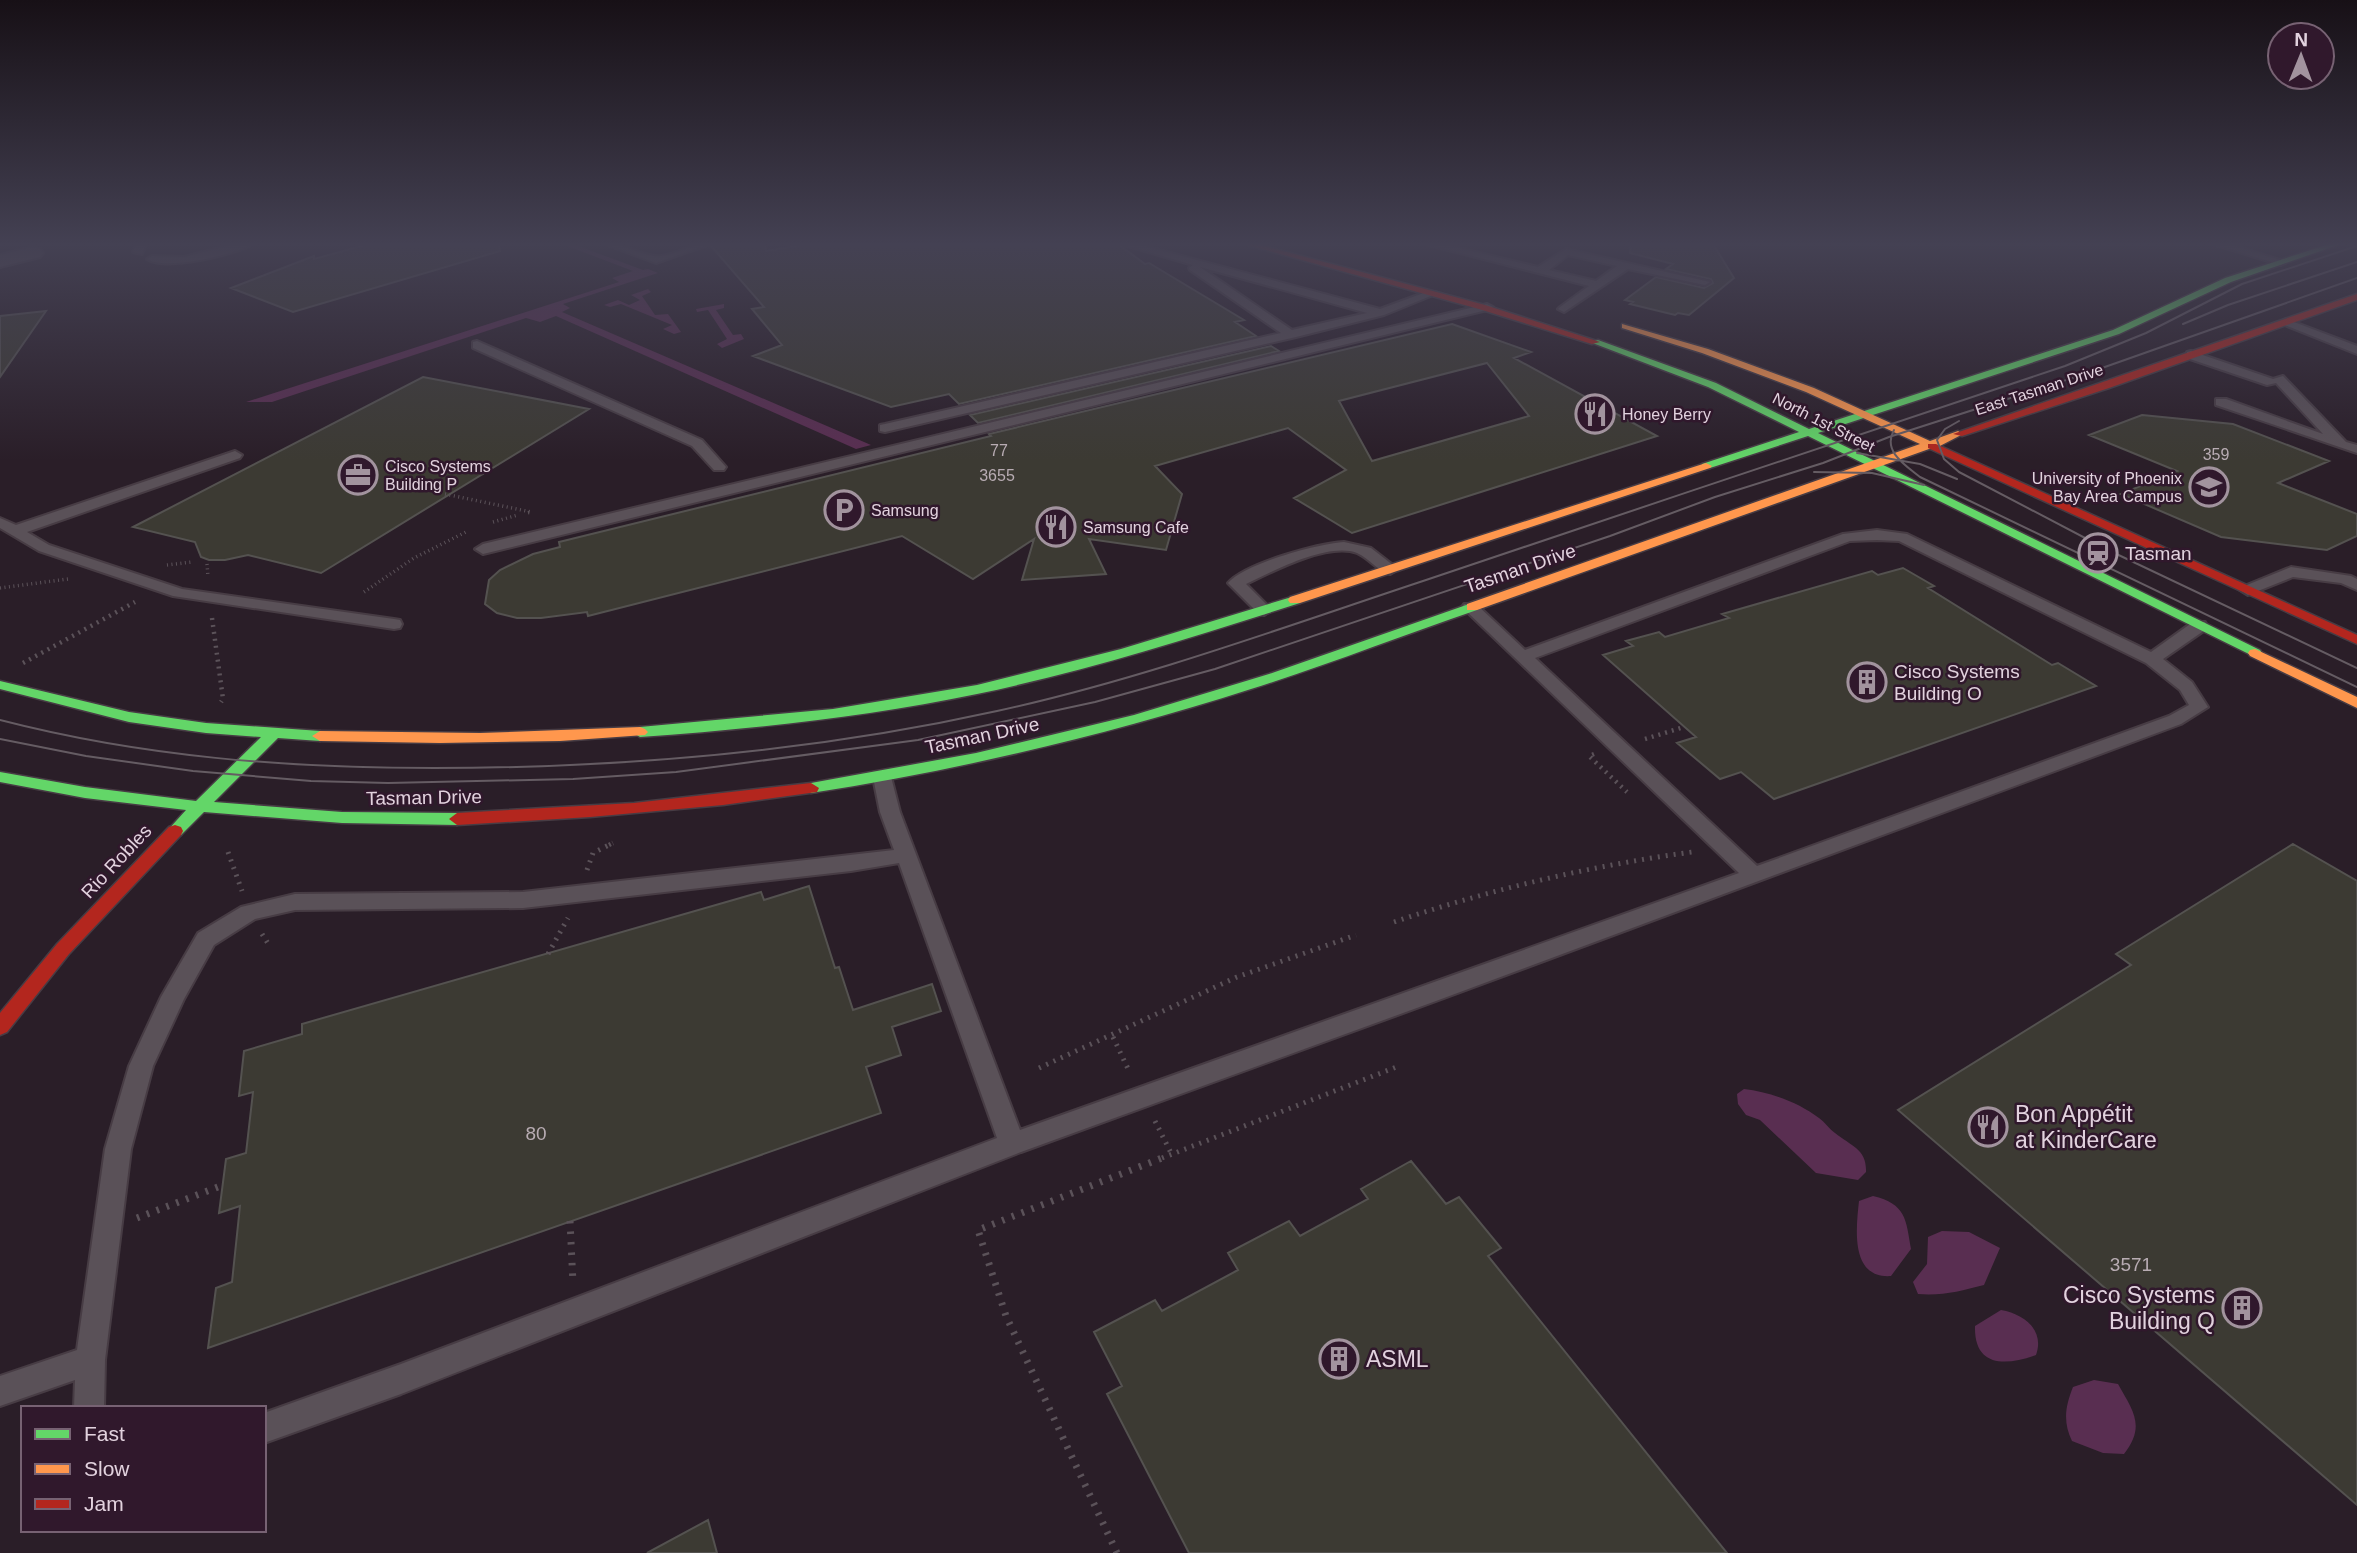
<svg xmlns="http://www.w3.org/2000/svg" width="2357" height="1553" viewBox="0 0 2357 1553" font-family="Helvetica,sans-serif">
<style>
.green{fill:#592e51}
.building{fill:#3c3a33;stroke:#545250;stroke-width:2;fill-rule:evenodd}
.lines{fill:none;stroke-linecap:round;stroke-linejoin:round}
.lane-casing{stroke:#473c44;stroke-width:4}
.street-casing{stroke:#473c44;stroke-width:4}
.fast-casing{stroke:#473c44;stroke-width:3}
.slow-casing{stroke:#473c44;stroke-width:3}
.jam-casing{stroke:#473c44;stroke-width:3}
.path-far3{stroke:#5b5259;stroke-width:3.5;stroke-dasharray:1 3.5;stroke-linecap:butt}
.path-far2{stroke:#5b5259;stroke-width:4.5;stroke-dasharray:2 5;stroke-linecap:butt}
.path-far1{stroke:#5b5259;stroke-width:5;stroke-dasharray:2 6;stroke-linecap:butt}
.path{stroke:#5b5259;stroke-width:7;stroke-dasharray:2.5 8;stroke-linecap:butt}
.lane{fill:#5a5158;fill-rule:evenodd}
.street{fill:#5a5158;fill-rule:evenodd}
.fast{fill:#63d668;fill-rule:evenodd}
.slow{fill:#ff974d;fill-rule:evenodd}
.jam{fill:#b3261e;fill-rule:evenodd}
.tram{stroke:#655c63;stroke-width:2}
.labels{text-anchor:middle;stroke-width:5;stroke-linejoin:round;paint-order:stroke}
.far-street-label{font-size:16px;fill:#e2d2de;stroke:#30182c}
.far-poi-label{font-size:16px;fill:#e2d2de;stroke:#30182c;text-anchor:start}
.number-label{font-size:16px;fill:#b8acb3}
.poi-label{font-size:19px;fill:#e2d2de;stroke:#30182c;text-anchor:start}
.street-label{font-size:19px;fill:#e2d2de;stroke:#30182c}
.near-number-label{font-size:19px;fill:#b8acb3}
.near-poi-label{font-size:23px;fill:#e2d2de;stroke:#30182c;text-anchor:start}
</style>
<rect width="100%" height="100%" fill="#2a1e28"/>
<path class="green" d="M562,244h11l70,26 5,-1 10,4 -95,31 7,4 -8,4 309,133 -15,4 -300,-133 -16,6 -14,-4 -254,84h-26l373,-120 -7,-4 21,-7z
M648,289l3,3 -9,4 13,19 13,-1 13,18 -7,2 -11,-5 9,-4 -51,-21 -11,3 -6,-2 14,-5 11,5 11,-5 -9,-5z
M724,304v4l-8,2 17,25 8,-1 3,5 -22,9 -5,-4 10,-5 -19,-29 -11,2 -1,-3z
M1744,1089c26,3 54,13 75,29 6,4 10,11 16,15 16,13 32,16 31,39l-8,8 -42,-7 -56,-53 -14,-5 -8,-11 -1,-10z
M1873,1196c33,8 33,23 38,53l-20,27c-41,3 -35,-48 -32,-75z
M1942,1231l27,1 31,16 -16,37c-23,6 -42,11 -66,9l-5,-12 14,-18 1,-27z
M2001,1310c23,4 44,20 35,45 -31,11 -62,12 -61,-29z
M2094,1380l24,4c15,27 28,42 6,70l-21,-1 -31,-12c-9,-19 -7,-34 1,-54z"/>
<path class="building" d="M369,244h130l1,7 -207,61 -62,-24 83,-32v3z
M713,244h52l1,7 43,-7h309l27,20 4,-1 95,57 -9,2 21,14 -297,68 -10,-10 -58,13 -138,-51 29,-11 -30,-36 12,-2 -53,-61z
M1631,244h82l21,34 -45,37 -11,-2 -3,2 -45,-11 3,-2 -8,-2 31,-23 48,11 9,-5 -2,-4 -45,-10 7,-5 -43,-11z
M46,311l-46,66v-61z
M1452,324l79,28 -17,6 143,78 -305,97 -58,-35 52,-28 -58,-42 -133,38 27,28 -16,56 -77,-11 17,35 -84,6 12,-41 -61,40 -71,-43 -314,80 -1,-4 -46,6h-24l-20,-5 -12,-9 4,-24 11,-10 33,-16 27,-7 -1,-5 432,-106 -2,-2zM1487,363l42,53 -157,45 -33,-60z
M1271,346l8,5 -301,72 -8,-8z
M423,377l166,32 -268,164 -73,-18 -23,5h-16l-8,-3 -6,-15 -62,-15z
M2142,415l91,9 96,37 -51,22 79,31v22l-30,14 -106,-13 -100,-43 56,-23 -88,-36z
M1903,568l31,18 -6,2 124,77 6,-2 38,23 -322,113 -33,-27 -21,7 -43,-36 19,-6 -93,-82 30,-9 -7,-5 33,-9 6,5 64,-19 -7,-4 150,-43 6,4z
M2293,844l64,37v624l-459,-395 233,-145 -15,-11z
M809,886l26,82 4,-1 14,43 79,-26 9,27 -49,16 9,28 -35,12 15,46 -673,235 8,-60 16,-6 8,-76 -21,7 7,-54 20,-6 7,-61 -14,4 5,-45 58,-17v-10l459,-132 3,8z
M1411,1161l35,43 13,-7 42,51 -13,8 239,297h-538l-82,-159 15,-8 -28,-54 61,-32 7,11 76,-41 -10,-17 61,-32 11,15 68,-37 -7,-10z
M708,1520l9,33h-70z"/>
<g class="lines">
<g class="lane-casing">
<path id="lane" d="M136,244h10l-4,10 -9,-2z
M236,244h16c-17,11 -87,27 -105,15l5,-3 32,1z
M605,244c18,-1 32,10 50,12 15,2 36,-13 55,-12l-54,19z
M1121,244h16l243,65 49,-18 9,2 -54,22 -88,22 -411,95 -5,-1v-6l5,-1 396,-91 -91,-63 -1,-2 4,-3zM1200,267l167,46 -75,17z
M1425,244h17l96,23 28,-18 144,33 -5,3 -77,-16 -64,43 -6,-3 2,-2 29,-21zM1568,255l49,11 -21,15 -47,-11z
M2213,244h16l57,18 -5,3z
M1487,304l6,3 -2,2 -1008,245 -8,-5 8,-5z
M2286,319l71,27v8l-75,-30 -2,-2z
M477,341l225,99 24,27 -2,3h-10l-22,-24 -219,-98v-6z
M2191,351l82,28 10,-3 63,66 11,3v8l-141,-48v-6h10l97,35 -47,-51 -9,2 -80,-27v-6z
M235,451l7,4 -2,3 -213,74 22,13 133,44 212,30 6,1 2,4 -2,4 -6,1 -221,-33 -134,-45 -39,-23v-10l16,7z
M1877,530l30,4 244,118 42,-30h12l2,4 -2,4 -42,29 29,23 16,25 -27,17 -745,277 -415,151 -620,242 -137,49v-30l137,-49 596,-226 -98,-275 -48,8 -328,37 -228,2 -40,9 -41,26 -30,54 -31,67 -22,83 -26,211 -1,48h-30l1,-28 -75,26v-30l77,-26 28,-201 24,-83 32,-69 37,-64 43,-26 54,-13 228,-2 371,-42 -14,-38 -7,-35 3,-4h14l10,39 120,318 719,-257 -277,-266 2,-3h12l49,46 318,-116zM1877,540l22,1 247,122 34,27 9,15 -20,11 -412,150 -222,-208 315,-117z
M1344,542l27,6 27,21 -8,5c-13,-3 -21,-16 -33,-21 -29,-11 -84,18 -111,31l26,26 -8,5 -6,-2 -30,-30c18,-20 89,-39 116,-41z
M2291,567l60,9 6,3v11l-16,-7 -48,-6 -45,18 -8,-5 2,-3z"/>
</g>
<g class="street-casing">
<path id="street" d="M33,247l7,2 3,4 -3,4 -40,10v-12z"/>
</g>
<g class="fast-casing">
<path id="fast" d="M2329,244h12l-110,38 -112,52 -301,99 442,217 2,3 -2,3 -5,1 -447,-221 -98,32h-8v-4l97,-32 -91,-45 -118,-45 8,-2 118,43 93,46 304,-99 112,-52z
M1295,596l5,1v6c-107,34 -213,68 -323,91 -111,23 -224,35 -337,43l-8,-5 8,-5 193,-18 144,-24 144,-36z
M1472,603l7,4 -2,3c-76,26 -150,55 -226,79 -144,46 -291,81 -440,104l-8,-5 8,-5 165,-30 158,-38 135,-41z
M0,681l129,31 77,11 114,8 8,5 -8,5 -42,-3 -64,64 128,10 115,1 8,6 -8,6 -115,-2 -138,-11 -23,23h-12l-2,-4 19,-21 -101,-12 -85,-16v-10l85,15 111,14 65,-64 -55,-4 -77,-11 -129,-33z"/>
</g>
<g class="slow-casing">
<path id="slow" d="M1622,324l86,25 106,39 116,53 28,-10 5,3 -27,14 -7,1 -452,161h-10v-6l453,-160 -114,-52 -104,-39 -80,-25z
M1706,463l6,3 -2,2 -410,135h-10l-2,-3 2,-3z
M2255,649l102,48v11l-107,-52 -2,-3 2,-3z
M640,727l5,2 3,3 -3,3 -85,6 -120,2 -120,-2 -8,-5 8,-5 160,2z"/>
</g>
<g class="jam-casing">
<path id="jam" d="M1244,244h13l228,61 115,37 -8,2 -113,-35z
M2357,294v6l-248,88 -147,48 -9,-2z
M1928,444h8l421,191v9l-429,-196z
M811,783l8,5 -2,4 -94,13 -133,12 -133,8 -8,-6 8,-6 177,-10z
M175,825l6,2 2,4 -2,4 -112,119 -62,78 -7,3v-22l57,-69 112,-117z"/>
</g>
<path class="path-far3" d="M445,494l86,18 -4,1
M493,522l25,-7
M207,564l1,13
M167,565l25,-3
M0,588l68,-9
M364,592l50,-34 54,-27"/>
<path class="path-far2" d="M212,618l11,81 -2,3
M23,663l112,-61
M1645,739l39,-12
M1594,754l-5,2 38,36
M609,845l4,-2"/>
<path class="path-far1" d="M228,852l14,39
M587,870l6,-17 20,-10
M1394,922c98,-33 196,-56 298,-70
M262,934l7,11
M548,954l20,-36
M1113,1037l17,36
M1039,1068l198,-91 119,-42
M1155,1121l17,34
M1162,1158l237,-92"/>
<path class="path" d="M137,1218l86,-33
M570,1221l3,62
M1117,1553l-111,-237 -28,-86 189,-74"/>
<use href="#lane" class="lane"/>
<use href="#street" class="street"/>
<use href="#fast" class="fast"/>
<use href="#slow" class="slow"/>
<use href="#jam" class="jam"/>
<path class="tram" d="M2183,324l45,-19 129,-43
M1959,421l-14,8 -8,11 7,19 15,13 149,78 249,118
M1894,430c-12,21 11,35 26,47l437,210
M1857,453l63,11 37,15
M1814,472l58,1 52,12
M0,720c143,37 287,48 434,48 189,0 378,-16 563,-57 146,-32 287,-84 429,-131 213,-71 426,-144 639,-214l81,-33 96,-49 115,-38
M0,739l86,17 107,15 118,10 77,2 185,-4 103,-7 242,-32 177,-38 120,-33 395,-133 105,-39 108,-34 66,-26 196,-63 272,-96"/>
</g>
<linearGradient id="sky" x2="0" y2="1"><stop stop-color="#171016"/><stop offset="0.53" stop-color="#444153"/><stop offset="1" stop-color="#444153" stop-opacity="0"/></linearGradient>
<rect width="2357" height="461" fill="url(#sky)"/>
<defs>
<g id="restaurant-ring" transform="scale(2.0125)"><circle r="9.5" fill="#30182c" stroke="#a2939e" stroke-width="1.5"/><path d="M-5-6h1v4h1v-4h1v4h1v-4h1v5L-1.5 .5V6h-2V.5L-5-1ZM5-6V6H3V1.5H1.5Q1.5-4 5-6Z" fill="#a2939e"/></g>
<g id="office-ring" transform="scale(2.0125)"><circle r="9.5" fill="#30182c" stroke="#a2939e" stroke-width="1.5"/><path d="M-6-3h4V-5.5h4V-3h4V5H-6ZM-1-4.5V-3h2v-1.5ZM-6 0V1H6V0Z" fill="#a2939e"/></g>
<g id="university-ring" transform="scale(2.0125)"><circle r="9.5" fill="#30182c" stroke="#a2939e" stroke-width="1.5"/><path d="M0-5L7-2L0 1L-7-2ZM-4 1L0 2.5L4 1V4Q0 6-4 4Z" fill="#a2939e"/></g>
<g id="parking-ring" transform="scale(2.0125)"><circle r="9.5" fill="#30182c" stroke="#a2939e" stroke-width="1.5"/><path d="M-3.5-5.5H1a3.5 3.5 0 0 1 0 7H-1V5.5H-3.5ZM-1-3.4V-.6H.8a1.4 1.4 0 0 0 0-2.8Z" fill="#a2939e"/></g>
<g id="station-ring" transform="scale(2.0125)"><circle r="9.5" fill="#30182c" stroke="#a2939e" stroke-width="1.5"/><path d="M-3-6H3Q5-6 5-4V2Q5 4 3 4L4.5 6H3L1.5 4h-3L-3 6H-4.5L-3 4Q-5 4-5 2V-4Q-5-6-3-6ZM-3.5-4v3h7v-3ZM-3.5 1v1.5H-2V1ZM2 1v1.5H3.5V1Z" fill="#a2939e"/></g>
<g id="building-ring" transform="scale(2.0125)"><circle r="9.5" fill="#30182c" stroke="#a2939e" stroke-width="1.5"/><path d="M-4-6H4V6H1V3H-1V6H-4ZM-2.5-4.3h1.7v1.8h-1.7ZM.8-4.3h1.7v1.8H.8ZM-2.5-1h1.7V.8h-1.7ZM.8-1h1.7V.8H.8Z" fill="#a2939e"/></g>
</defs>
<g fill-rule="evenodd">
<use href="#restaurant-ring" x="1595" y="414"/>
<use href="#office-ring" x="358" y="475"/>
<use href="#university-ring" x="2209" y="487"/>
<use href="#parking-ring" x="844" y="510"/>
<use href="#restaurant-ring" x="1056" y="527"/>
<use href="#station-ring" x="2098" y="553"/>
<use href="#building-ring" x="1867" y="682"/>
<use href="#restaurant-ring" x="1988" y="1127"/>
<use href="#building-ring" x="2242" y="1308"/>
<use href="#building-ring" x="1339" y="1359"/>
</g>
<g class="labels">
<g class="far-street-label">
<text transform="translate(2039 389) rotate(-18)" y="6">East Tasman Drive</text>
<text transform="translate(1824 422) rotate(27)" y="6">North 1st Street</text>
</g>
<g class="far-poi-label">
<text x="1622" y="420">Honey Berry</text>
<text x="385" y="472">Cisco Systems<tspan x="385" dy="18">Building P</tspan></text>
<text x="2182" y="484" text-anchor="end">University of Phoenix<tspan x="2182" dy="18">Bay Area Campus</tspan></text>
<text x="871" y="516">Samsung</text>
<text x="1083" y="533">Samsung Cafe</text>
</g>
<g class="number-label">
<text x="999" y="456">77</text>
<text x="2216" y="460">359</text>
<text x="997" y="481">3655</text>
</g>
<g class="poi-label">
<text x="2125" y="560">Tasman</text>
<text x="1894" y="678">Cisco Systems<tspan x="1894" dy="22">Building O</tspan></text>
</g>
<g class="street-label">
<text transform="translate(1520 568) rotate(-19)" y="7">Tasman Drive</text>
<text transform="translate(982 735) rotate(-12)" y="7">Tasman Drive</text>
<text transform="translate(424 797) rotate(-1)" y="7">Tasman Drive</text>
<text transform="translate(116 861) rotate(-47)" y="7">Rio Robles</text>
</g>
<g class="near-number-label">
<text x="536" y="1140">80</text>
<text x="2131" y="1271">3571</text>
</g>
<g class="near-poi-label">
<text x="2015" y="1122">Bon Appétit<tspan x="2015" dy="26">at KinderCare</tspan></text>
<text x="2215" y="1303" text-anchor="end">Cisco Systems<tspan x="2215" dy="26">Building Q</tspan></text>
<text x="1366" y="1367">ASML</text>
</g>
</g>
<rect x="21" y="1406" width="245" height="126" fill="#30182c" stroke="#776273" stroke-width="2"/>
<rect x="35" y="1429" width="35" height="10" fill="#63d668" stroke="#776273" stroke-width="2"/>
<text x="84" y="1441" font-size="21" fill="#e2d2de">Fast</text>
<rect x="35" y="1464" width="35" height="10" fill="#ff974d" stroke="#776273" stroke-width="2"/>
<text x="84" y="1476" font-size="21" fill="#e2d2de">Slow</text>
<rect x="35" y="1499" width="35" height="10" fill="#b3261e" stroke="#776273" stroke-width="2"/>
<text x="84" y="1511" font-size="21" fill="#e2d2de">Jam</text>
<g transform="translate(2301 56) rotate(1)"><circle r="33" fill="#30182c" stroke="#776273" stroke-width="2"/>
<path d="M0-5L12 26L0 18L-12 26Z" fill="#a2939e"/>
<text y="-10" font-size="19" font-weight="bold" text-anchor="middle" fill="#e2d2de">N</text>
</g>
</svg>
